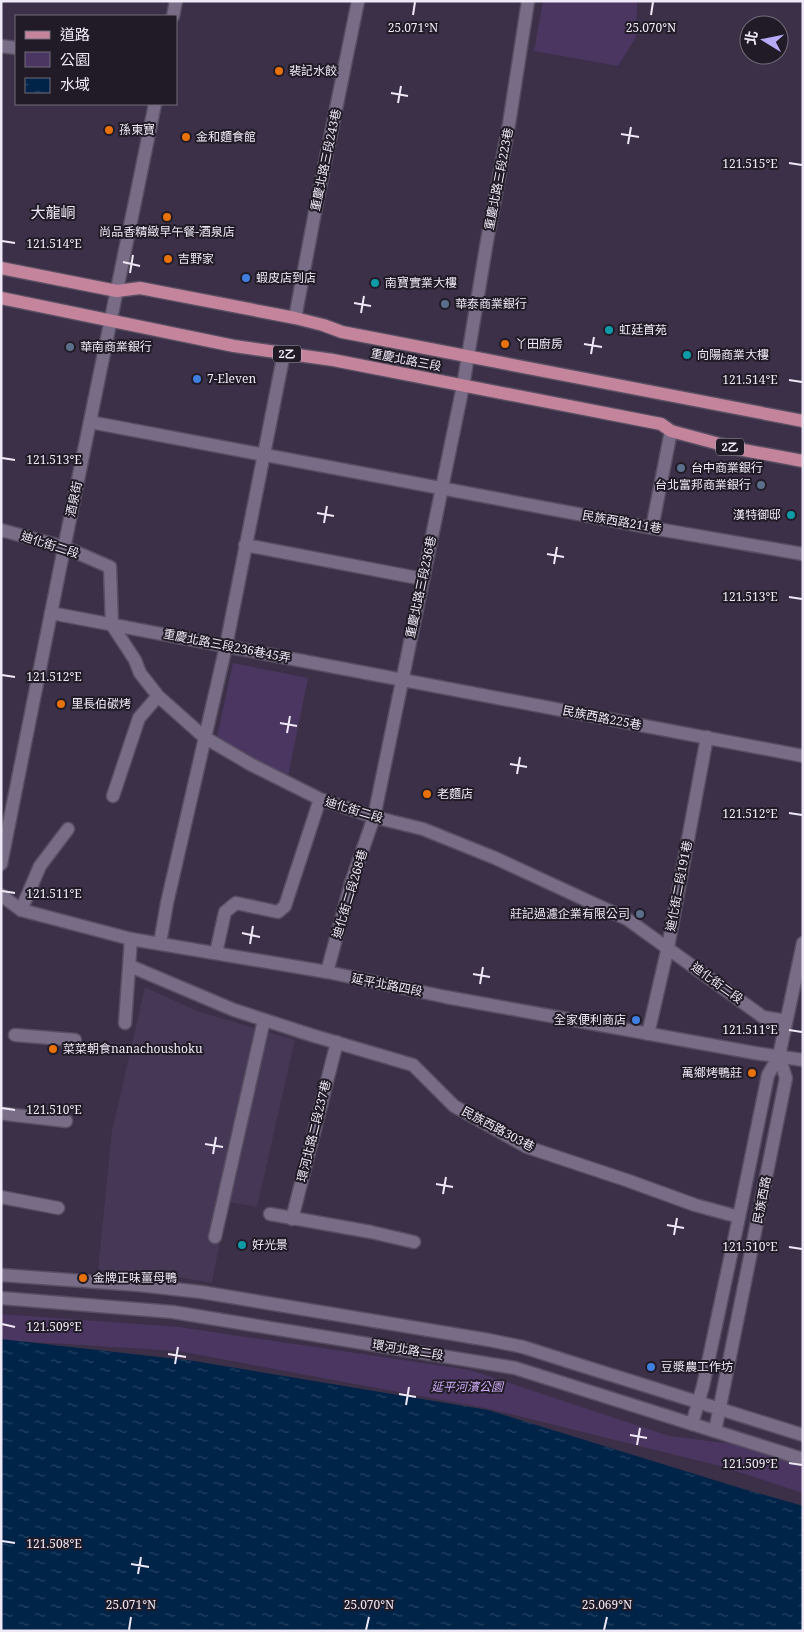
<svg xmlns="http://www.w3.org/2000/svg" width="804" height="1632" viewBox="0 0 804 1632" font-family="'Noto Serif','Noto Sans TC',serif">
<style>
.built{fill:#453755}
.park{fill:#4b3661}
.water{fill:url(#water-ripples)}
.lines{fill:none;stroke-linecap:round;stroke-linejoin:round}
.minor-casing{stroke:#574e62;stroke-width:15}
.tertiary-casing{stroke:#574e62;stroke-width:15}
.secondary-casing{stroke:#574e62;stroke-width:15}
.primary-casing{stroke:#574e62;stroke-width:15}
.minor{stroke:#786c86;stroke-width:12}
.tertiary{stroke:#786c86;stroke-width:12}
.secondary{stroke:#786c86;stroke-width:12}
.primary{stroke:#c4849c;stroke-width:12}
.ticks{fill:none;stroke:#efe8f7;stroke-width:2}
.food-dot{fill:#e8710a;stroke:#201b26;stroke-width:2}
.shop-dot{fill:#3f7fe0;stroke:#201b26;stroke-width:2}
.culture-dot{fill:#0f9aa8;stroke:#201b26;stroke-width:2}
.service-dot{fill:#5c6f8a;stroke:#201b26;stroke-width:2}
.labels{text-anchor:middle;stroke-width:4;stroke-linejoin:round;paint-order:stroke}
.shield{fill:#201b26;stroke:#b1aab8;stroke-width:1}
.shield-label{font-size:11px;font-weight:bold;fill:#efe8f7}
.poi-label{font-size:12px;fill:#efe8f7;stroke:#201b26;text-anchor:start}
.street-label{font-size:12px;fill:#efe8f7;stroke:#201b26}
.park-label{font-size:12px;font-style:italic;fill:#cfacf7;stroke:#201b26}
.quarter-label{font-size:15px;fill:#efe8f7;stroke:#201b26}
.ticks-label{font-size:12px;text-anchor:middle;fill:#efe8f7;stroke:#201b26;stroke-width:4;stroke-linejoin:round;paint-order:stroke}
</style>
<defs>
<pattern id="water-ripples" width="26" height="14" patternUnits="userSpaceOnUse" patternTransform="scale(1.25)"><rect width="26" height="14" fill="#002348"/><path d="M2 4q2-2 4 0t4 0M15 11q2-2 4 0t4 0" fill="none" stroke="#264363"/></pattern>
</defs>
<rect width="100%" height="100%" fill="#3b3047"/>
<path class="built" d="M145,987l52,24 98,29 -38,167 -30,-5 -15,81 -57,-10 -57,-3 14,-139z"/>
<path class="park" d="M543,1h94l-1,36 -18,29 -84,-15z
M233,663l75,15 -20,98 -46,-24 -25,-15z
M1,1314l178,13 291,43 199,66 63,8 71,20v29l-83,-27 -230,-57 -312,-58 -177,-11z"/>
<path class="water" d="M1,1339l193,22 294,49 252,78 63,18v125h-802z"/>
<g class="lines">
<g class="minor-casing">
<path id="minor" d="M1,46l15,2
M295,318l21,-111 42,-206
M90,422l562,106 151,26
M652,528l19,-97
M1,530l63,17 46,20 2,58 23,35 5,13 18,23 46,41 46,27 70,35 54,18 49,12 72,29 132,61 136,98 23,4
M245,545l178,34
M51,613l752,143
M113,796l26,-78 19,-22
M21,910l19,-44 28,-37
M160,943l7,-40 59,-257 58,-293
M216,953l9,-41 11,-9 42,9 7,-6 35,-107
M130,966l104,44 77,25 102,30 41,41 73,41 102,34 66,24 44,12
M327,972l24,-89 23,-66 89,-431 24,-145 22,-117 19,-123
M125,1023l6,-84
M648,1034l20,-87 39,-210
M15,1035l60,5
M5,1114l61,7
M1,1197l57,11
M270,1214l101,18 43,10
M292,1219l45,-177
M215,1237l49,-217"/>
</g>
<g class="tertiary-casing">
<path id="tertiary" d="M173,16l3,-15
M1,864l61,-306 93,-454
M1,895l20,15 110,29 196,33 119,25 309,56 48,7
M692,1424l11,-38 36,-169 29,-142 11,-19 24,-113
M715,1431l71,-353 -7,-22"/>
</g>
<g class="secondary-casing">
<path id="secondary" d="M1,1275l137,10 63,7 288,48 34,7 47,15 233,73
M1,1298l172,14 342,56 288,91"/>
</g>
<g class="primary-casing">
<path id="primary" d="M1,268l116,23 23,-3 155,30 28,7 19,7 461,89
M1,298l233,48 99,14 328,64 10,7 67,18 65,12"/>
</g>
<use href="#minor" class="minor"/>
<use href="#tertiary" class="tertiary"/>
<use href="#secondary" class="secondary"/>
<use href="#primary" class="primary"/>
</g>
<path class="ticks" d="M413,15l2,-13M651,15l2,-13M391,93l17,3M398,103l3,-17M621,134l18,3M628,144l3,-17M789,163l13,2M2,241l13,2M123,262l17,4M130,273l3,-18M354,303l17,3M361,313l3,-17M584,344l18,3M591,354l3,-17M789,380l13,2M2,458l13,2M317,513l17,3M324,523l3,-17M547,554l17,3M554,564l3,-17M789,597l13,2M2,675l13,2M280,723l17,3M287,733l3,-17M510,764l17,3M517,774l3,-17M789,813l13,2M2,891l13,2M242,933l18,4M250,944l3,-18M473,974l17,3M480,984l3,-17M789,1030l13,2M2,1108l13,2M205,1144l18,3M213,1154l3,-17M436,1184l17,3M443,1194l3,-17M667,1225l17,3M674,1235l3,-17M789,1247l13,2M2,1324l13,3M168,1354l18,3M175,1364l3,-17M399,1394l17,3M406,1405l3,-18M630,1435l17,3M637,1445l3,-17M789,1463l13,2M2,1541l13,2M131,1564l18,3M138,1574l3,-17M129,1630l2,-13M366,1630l3,-13M604,1630l3,-13"/>
<g class="food-dot">
<circle cx="279" cy="71" r="5"/>
<circle cx="109" cy="130" r="5"/>
<circle cx="186" cy="137" r="5"/>
<circle cx="167" cy="217" r="5"/>
<circle cx="168" cy="259" r="5"/>
<circle cx="505" cy="344" r="5"/>
<circle cx="61" cy="704" r="5"/>
<circle cx="427" cy="794" r="5"/>
<circle cx="53" cy="1049" r="5"/>
<circle cx="752" cy="1073" r="5"/>
<circle cx="83" cy="1278" r="5"/>
</g>
<g class="shop-dot">
<circle cx="246" cy="278" r="5"/>
<circle cx="197" cy="379" r="5"/>
<circle cx="636" cy="1020" r="5"/>
<circle cx="651" cy="1367" r="5"/>
</g>
<g class="culture-dot">
<circle cx="375" cy="283" r="5"/>
<circle cx="609" cy="330" r="5"/>
<circle cx="687" cy="355" r="5"/>
<circle cx="791" cy="515" r="5"/>
<circle cx="242" cy="1245" r="5"/>
</g>
<g class="service-dot">
<circle cx="445" cy="304" r="5"/>
<circle cx="70" cy="347" r="5"/>
<circle cx="681" cy="468" r="5"/>
<circle cx="761" cy="485" r="5"/>
<circle cx="640" cy="914" r="5"/>
</g>
<g class="labels">
<g class="shield">
<rect x="273" y="345.5" width="28" height="17" rx="4"/>
<rect x="716" y="438.5" width="28" height="17" rx="4"/>
</g>
<g class="shield-label">
<text x="287" y="358">2乙</text>
<text x="730" y="451">2乙</text>
</g>
<g class="poi-label">
<text x="289" y="75">裴記水餃</text>
<text x="119" y="134">孫東寶</text>
<text x="196" y="141">金和麵食館</text>
<text x="167" y="236" text-anchor="middle">尚品香精緻早午餐-酒泉店</text>
<text x="178" y="263">吉野家</text>
<text x="256" y="282">蝦皮店到店</text>
<text x="385" y="287">南寶實業大樓</text>
<text x="455" y="308">華泰商業銀行</text>
<text x="619" y="334">虹廷首苑</text>
<text x="515" y="348">丫田廚房</text>
<text x="80" y="351">華南商業銀行</text>
<text x="697" y="359">向陽商業大樓</text>
<text x="207" y="383">7-Eleven</text>
<text x="691" y="472">台中商業銀行</text>
<text x="751" y="489" text-anchor="end">台北富邦商業銀行</text>
<text x="781" y="519" text-anchor="end">漢特御邸</text>
<text x="71" y="708">里長伯碳烤</text>
<text x="437" y="798">老麵店</text>
<text x="630" y="918" text-anchor="end">莊記過濾企業有限公司</text>
<text x="626" y="1024" text-anchor="end">全家便利商店</text>
<text x="63" y="1053">菜菜朝食nanachoushoku</text>
<text x="742" y="1077" text-anchor="end">萬鄉烤鴨莊</text>
<text x="252" y="1249">好光景</text>
<text x="93" y="1282">金牌正味薑母鴨</text>
<text x="661" y="1371">豆漿農工作坊</text>
</g>
<g class="street-label">
<text transform="translate(326 160) rotate(-78)" y="4">重慶北路三段243巷</text>
<text transform="translate(499 179) rotate(-79)" y="4">重慶北路三段223巷</text>
<text transform="translate(406 360) rotate(11)" y="4">重慶北路三段</text>
<text transform="translate(74 499) rotate(-78)" y="4">酒泉街</text>
<text transform="translate(622 522) rotate(10)" y="4">民族西路211巷</text>
<text transform="translate(50 545) rotate(18)" y="4">迪化街二段</text>
<text transform="translate(421 587) rotate(-78)" y="4">重慶北路三段236巷</text>
<text transform="translate(227 646) rotate(11)" y="4">重慶北路三段236巷45弄</text>
<text transform="translate(602 718) rotate(11)" y="4">民族西路225巷</text>
<text transform="translate(354 810) rotate(17)" y="4">迪化街二段</text>
<text transform="translate(679 886) rotate(-79)" y="4">迪化街二段191巷</text>
<text transform="translate(350 894) rotate(-73)" y="4">迪化街二段268巷</text>
<text transform="translate(717 983) rotate(36)" y="4">迪化街二段</text>
<text transform="translate(387 985) rotate(11)" y="4">延平北路四段</text>
<text transform="translate(498 1129) rotate(28)" y="4">民族西路303巷</text>
<text transform="translate(314 1131) rotate(-76)" y="4">環河北路二段237巷</text>
<text transform="translate(762 1200) rotate(-79)" y="4">民族西路</text>
<text transform="translate(408 1350) rotate(9)" y="4">環河北路二段</text>
</g>
<g class="park-label">
<text x="467" y="1391">延平河濱公園</text>
</g>
<g class="quarter-label">
<text x="53" y="218">大龍峒</text>
</g>
</g>
<g class="ticks-label">
<text x="413" y="32">25.071°N</text>
<text x="651" y="32">25.070°N</text>
<text x="750" y="168">121.515°E</text>
<text x="54" y="248">121.514°E</text>
<text x="750" y="384">121.514°E</text>
<text x="54" y="464">121.513°E</text>
<text x="750" y="601">121.513°E</text>
<text x="54" y="681">121.512°E</text>
<text x="750" y="818">121.512°E</text>
<text x="54" y="898">121.511°E</text>
<text x="750" y="1034">121.511°E</text>
<text x="54" y="1114">121.510°E</text>
<text x="750" y="1251">121.510°E</text>
<text x="54" y="1331">121.509°E</text>
<text x="750" y="1468">121.509°E</text>
<text x="54" y="1548">121.508°E</text>
<text x="131" y="1609">25.071°N</text>
<text x="369" y="1609">25.070°N</text>
<text x="607" y="1609">25.069°N</text>
</g>
<rect width="804" height="1632" fill="none" stroke="#efe8f7" stroke-width="5"/>
<rect x="15" y="15" width="162" height="90" fill="#201b26" stroke="#736d7a"/>
<rect x="25" y="31" width="25" height="8" fill="#c4849c" stroke="#736d7a"/>
<text x="60" y="40" font-size="15" fill="#efe8f7">道路</text>
<rect x="25" y="52" width="25" height="15" fill="#4b3661" stroke="#736d7a"/>
<text x="60" y="65" font-size="15" fill="#efe8f7">公園</text>
<rect x="25" y="78" width="25" height="15" fill="url(#water-ripples)" stroke="#736d7a"/>
<text x="60" y="90" font-size="15" fill="#efe8f7">水域</text>
<g transform="translate(764 40) rotate(280)"><circle r="24" fill="#201b26" stroke="#736d7a"/>
<path d="M0-4L9 19L0 12L-9 19Z" fill="#b7abf8"/>
<text y="-8" font-size="14" font-weight="bold" text-anchor="middle" fill="#efe8f7">北</text>
</g>
</svg>
